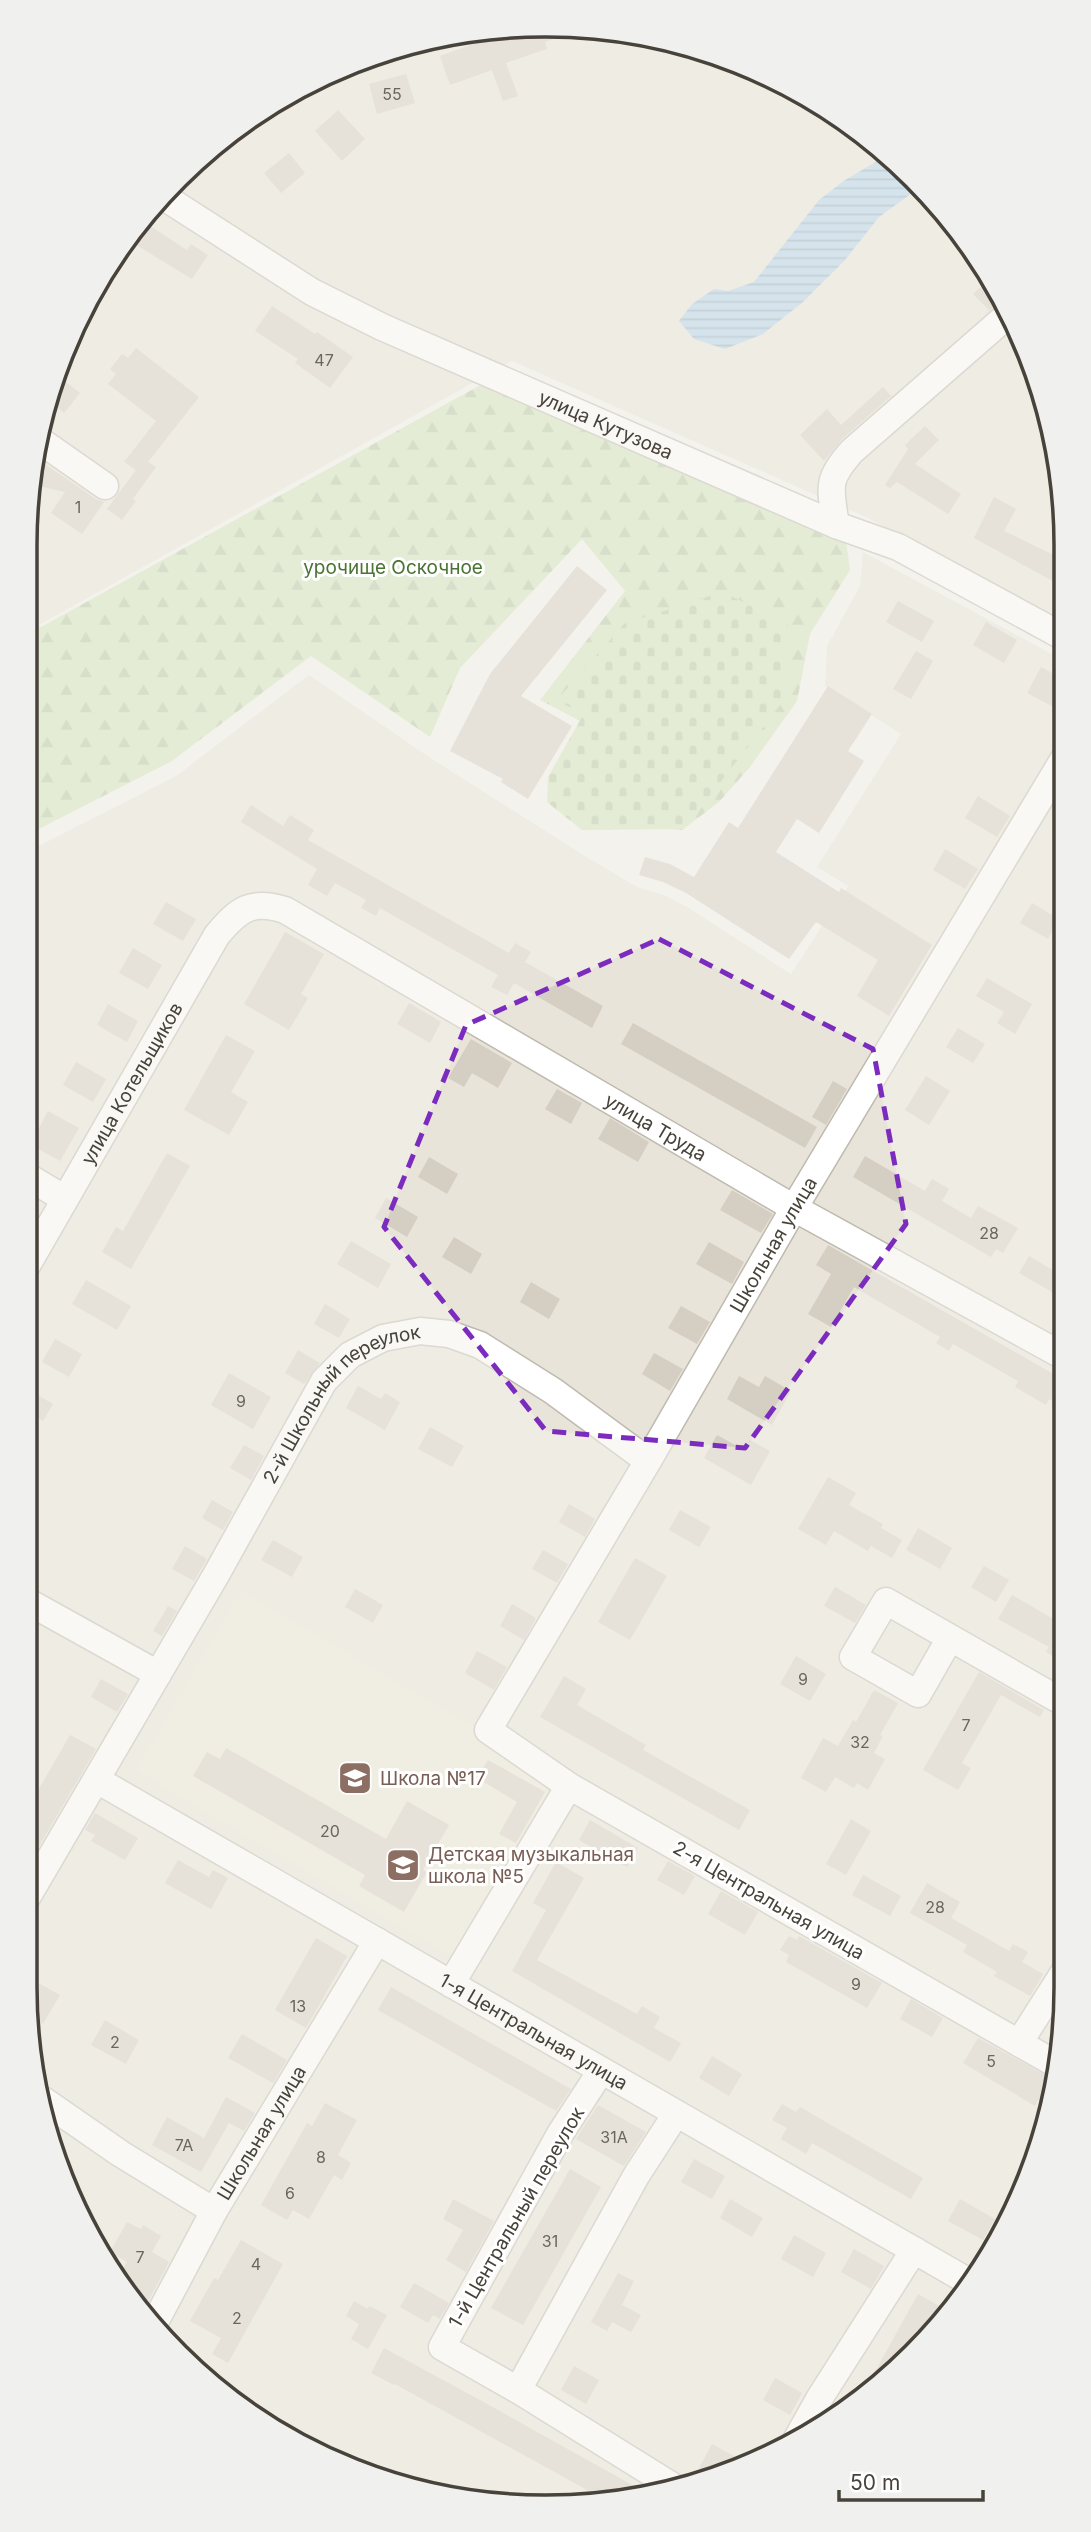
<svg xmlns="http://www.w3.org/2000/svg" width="1091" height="2532" viewBox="0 0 1091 2532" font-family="Inter,sans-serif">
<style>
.residential{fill:#e8e4da}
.education{fill:#ece6d7}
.forest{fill:url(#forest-firs)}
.cemetery{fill:url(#cemetery-stones)}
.water{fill:url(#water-rules)}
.building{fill:#d5cec2}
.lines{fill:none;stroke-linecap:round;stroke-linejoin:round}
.minor-casing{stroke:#bfbaaf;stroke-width:29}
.minor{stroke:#fff;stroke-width:26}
.marked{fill:none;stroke:#7b2cbf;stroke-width:5;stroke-dasharray:14 9;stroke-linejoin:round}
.labels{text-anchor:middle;stroke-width:6;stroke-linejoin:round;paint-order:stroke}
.number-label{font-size:16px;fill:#6b665c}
.street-label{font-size:19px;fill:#48433a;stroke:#fff}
.park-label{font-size:19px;fill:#4a7433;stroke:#fff}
.education-label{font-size:19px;fill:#785e54;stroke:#fff;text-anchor:start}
.rim{fill:none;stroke:#48433a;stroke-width:3.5}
</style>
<defs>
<pattern id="forest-firs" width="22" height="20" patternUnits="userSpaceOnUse" patternTransform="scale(1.75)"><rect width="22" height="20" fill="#d0e4b9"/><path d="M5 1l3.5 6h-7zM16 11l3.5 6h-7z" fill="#b4c5a0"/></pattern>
<pattern id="cemetery-stones" width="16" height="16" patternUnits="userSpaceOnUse" patternTransform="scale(1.75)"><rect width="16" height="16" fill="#d0e4b9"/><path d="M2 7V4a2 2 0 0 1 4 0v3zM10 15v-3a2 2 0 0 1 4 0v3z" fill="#b4c5a0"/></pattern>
<pattern id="water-rules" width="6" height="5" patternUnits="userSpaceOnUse" patternTransform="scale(1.75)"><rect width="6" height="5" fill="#afd1ea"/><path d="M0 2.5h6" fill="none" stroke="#90abbf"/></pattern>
</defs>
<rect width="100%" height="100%" fill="#f4f2ec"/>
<path class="residential" d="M512,26l102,3 99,23 149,80 97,96 68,118 35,131v148l-192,-106 -358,-158 -473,264 -14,-6v-74l27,-167 43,-93 59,-83 75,-70 86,-54 96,-36z
M863,552l200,108 3,1327 -27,167 -42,93 -60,83 -131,108 -159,60 -102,9 -101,-9 -159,-60 -131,-108 -60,-83 -42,-93 -27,-168v-1133l151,-77 133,-101 120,82 156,99 52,31 27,8 23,12 104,67 57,-88 -31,-19 84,-133 -76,-48 2,-40 33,-60z"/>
<path class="education" d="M241,1591l332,194 -105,181 -332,-195z
M1023,2189l-26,58 -11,15 -3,-2z"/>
<path class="forest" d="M495,377l350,156 5,37 -40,64 -13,67 -47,66 -31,35 -37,28 -39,-3 -72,-65 9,-41 -40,-21 85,-109 -43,-52 -122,129 -30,69 -119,-81 -139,105 -147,75v-214l16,5z"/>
<path class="cemetery" d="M722,592l66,31 -4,77 -100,129 -102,1 -35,-28 1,-25 35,-62 -26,-15 67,-76z"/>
<path class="water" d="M886,156l33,32 -40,29 -34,43 -42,42 -40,32 -38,15 -31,-10 -15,-18 13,-17 22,-15 14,2 26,-9 65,-82 26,-20z"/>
<path class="building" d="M512,26l70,3 -37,13 2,7 -41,14 12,33 -15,5 -11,-31 -42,15 -10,-29 42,-15 -1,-3 20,-7 -1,-3z
M406,74l9,29 -38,11 -8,-30z
M338,110l27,29 -23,22 -27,-30z
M289,153l16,20 -24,20 -17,-20z
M141,220l46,30 4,-6 17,11 -16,24 -64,-39z
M989,280l12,21 -17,14 5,-5 -16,-16z
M272,306l43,28 2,-2 36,25 -23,31 -35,-25 3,-4 -43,-28z
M136,348l63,49 -51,65 8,5 -23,32 3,2 -14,19 -15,-11 29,-39 -12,-8 32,-41 -48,-37 8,-10 -6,-5 12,-15 6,4z
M54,373l26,20 -16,20 -15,-13z
M883,387l8,9 -49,43 -18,22 -24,-26 27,-26 14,16z
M925,426l14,14 -24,24 46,30 -13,20 -51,-32 -7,6 -5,-3 23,-36 -3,-4z
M39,460l57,39 8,3 -22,32 -31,-21 14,-21 -31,-7z
M994,497l22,12 -12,22 58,28v27l-88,-48z
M577,566l30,24 -86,106 51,30 -44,73 -27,-17 2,-3 -53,-28 40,-77z
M898,601l36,20 -12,21 -36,-20z
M986,622l31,18 -13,23 -31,-18z
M916,651l17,10 -22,38 -18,-10z
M1041,667l22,12v33l-36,-19z
M828,686l44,28 -24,37 16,10 -45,72 -22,-14 -21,33 63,40 2,-4 91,57 -43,71 -32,-20 21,-36 -62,-38 -27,37 -103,-66 -23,-11 -24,-7 6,-18 25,7 24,13 35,-55 9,6z
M978,796l32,20 -13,21 -32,-19z
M251,805l32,21 7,-11 24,15 -6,10 201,113 6,-10 16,9 -6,10 78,44 -11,22 -78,-45 -7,12 -16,-8 7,-12 -118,-67 -4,8 -15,-8 5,-8 -31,-17 -8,13 -19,-11 9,-16 -76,-47z
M945,849l33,20 -13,20 -32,-19z
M166,902l30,17 -13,22 -30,-17z
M1032,903l27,16 -11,20 -28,-16z
M285,932l39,22 -23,40 7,4 -19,32 -45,-26z
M133,948l29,17 -14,24 -29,-16z
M987,978l45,26 -17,30 -18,-11 7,-11 -28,-16z
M409,1003l32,19 -11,21 -33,-19z
M108,1004l30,17 -11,21 -30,-17z
M633,1023l184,104 -12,21 -184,-104z
M958,1028l27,16 -12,19 -27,-16z
M226,1035l29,16 -24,41 17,10 -19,33 -45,-25z
M471,1039l41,24 -14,25 -26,-15 -8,14 -16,-9z
M76,1062l30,17 -13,23 -30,-17z
M926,1076l24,15 -21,34 -24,-15z
M833,1081l14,8 -21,36 -14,-8z
M557,1089l25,14 -11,21 -26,-15z
M48,1111l31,17 -19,33 -36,-20v-19l14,8z
M610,1118l39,24 -11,20 -40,-23z
M167,1153l23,13 -59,103 -29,-17 14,-25 7,4z
M865,1156l60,35 7,-12 17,10 -7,12 29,17 7,-12 40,22 -15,25 -7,-4 -5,8 -138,-80z
M429,1157l29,17 -11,20 -29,-17z
M732,1190l41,24 -12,19 -41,-23z
M386,1198l32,19 -11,20 -32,-19z
M454,1237l28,17 -11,20 -29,-17z
M351,1241l40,23 -13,24 -41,-24z
M709,1242l35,20 -12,22 -36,-20z
M828,1245l236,135 1,28 -16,-9 -3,6 -31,-18 3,-6 -65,-37 -4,7 -13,-8 4,-6 -86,-50 -23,40 -23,-13 23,-40 -15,-9z
M1029,1256l35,21v22l-45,-26z
M86,1280l45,26 -14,24 -45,-26z
M531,1282l29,17 -11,20 -29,-17z
M325,1304l25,15 -11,19 -25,-14z
M681,1306l29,16 -13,22 -29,-16z
M55,1339l27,15 -13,23 -27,-15z
M298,1350l22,13 -16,21 -19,-11z
M654,1353l29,16 -13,22 -28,-17z
M229,1373l42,24 -18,32 -42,-24z
M739,1376l20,11 6,-11 26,15 -19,34 -45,-26z
M358,1386l23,13 4,-6 15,9 -15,28 -39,-22z
M29,1390l24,14 -10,17 -19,-11v-11z
M430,1427l34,19 -12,21 -34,-18z
M717,1435l27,15 6,-10 20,11 -19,34 -47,-27z
M244,1445l20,11 -13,24 -21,-12z
M828,1477l28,16 -7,12 34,19 -2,4 21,12 -10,18 -21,-12 -3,5 -34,-20 -8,14 -28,-16z
M212,1500l21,12 -10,18 -21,-12z
M569,1504l26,15 -10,18 -26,-15z
M680,1510l31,17 -12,20 -30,-17z
M918,1528l34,20 -12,21 -34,-19z
M273,1540l30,17 -11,20 -31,-17z
M185,1546l22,13 -13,22 -22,-12z
M543,1550l25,14 -11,19 -25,-14z
M635,1558l32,18 -37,64 -32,-18z
M984,1566l25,14 -13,22 -25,-15z
M835,1587l31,18 -11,18 -31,-17z
M355,1589l28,16 -10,18 -28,-16z
M1012,1595l50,29 3,-6 1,46 -20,-12 3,-5 -51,-28z
M512,1604l24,14 -12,22 -24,-14z
M168,1606l9,5 -15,25 -9,-5z
M477,1651l30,16 -13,23 -29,-17z
M796,1656l30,18 -16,27 -30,-17z
M979,1672l65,38 -4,7 -39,-22 -39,68 9,5 -13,22 -35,-20z
M564,1676l22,13 -9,16 69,40 -3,5 107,60 -11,20 -199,-113z
M101,1679l27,15 -11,18 -26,-15z
M874,1690l24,13 -18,32 3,1 -9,17 11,6 -17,31 -11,-7 -3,5 -19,-11 -9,15 -25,-14 22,-40 15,8 15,-26 3,2z
M70,1735l26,14 -67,114 -5,-3v-45z
M226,1748l160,91 21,-38 42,24 -26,45 4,2 -23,40 -45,-26 6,-11 -172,-99 14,-24 13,7z
M488,1760l57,32 -29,51 -17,-9 18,-32 -40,-24z
M95,1813l43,25 -13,22 -34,-19 4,-6 -10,-5z
M851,1819l20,12 -25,44 -20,-11z
M590,1820l48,28 -11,19 -48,-27z
M178,1860l31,17 4,-7 15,8 -17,31 -46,-26z
M668,1861l27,15 -11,19 -27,-15z
M556,1862l28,16 -47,82 100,54 5,-8 18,11 -6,11 27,15 -11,19 -158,-91 34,-61 -13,-7z
M863,1875l38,21 -11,20 -38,-21z
M927,1883l33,19 -9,16 58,33 4,-7 15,8 -6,10 21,12 -13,22 -36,-20 3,-4 -34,-20 4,-7 -57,-32z
M721,1891l37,21 -13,23 -37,-21z
M789,1936l8,4 2,-4 83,47 -15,25 -81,-46 3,-7 -9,-5z
M316,1938l31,18 -41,72 -31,-18z
M24,1975l36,20 -17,29 -14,-8z
M391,1987l180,102 -15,22 -178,-101z
M911,1999l32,19 -11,19 -32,-18z
M105,2020l34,20 -13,24 -35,-19z
M242,2034l45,26 -14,23 -45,-25z
M978,2038l73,40 -4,25 -8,-4 -4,7 -72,-43z
M712,2056l30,18 -13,22 -30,-18z
M226,2097l29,16 -11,18 -15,-8 -28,49 -49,-27 15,-28 37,21z
M325,2103l32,17 -19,35 13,8 -9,17 -8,-5 -25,44 -16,-9 -6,10 -26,-15 46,-82 5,3z
M782,2104l14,8 4,-5 123,71 -12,21 -99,-56 -6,11 -25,-15 6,-11 -15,-8z
M598,2105l48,27 -22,34 -48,-27z
M694,2159l31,17 -13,23 -31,-17z
M570,2169l31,18 -78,138 -32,-17z
M453,2199l41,22 -28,51 -20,-12 17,-30 -20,-11z
M730,2199l33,19 -11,19 -32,-19z
M960,2199l35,20 -12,21 -35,-19z
M127,2222l14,7 2,-4 18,11 -9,16 17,10 -27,51 -25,-34 10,-17 -17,-10z
M794,2235l32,18 -13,24 -32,-18z
M241,2240l42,24 -55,99 -16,-9 9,-16 -31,-17 24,-43 4,2z
M854,2249l30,17 -13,23 -30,-17z
M618,2273l16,8 -12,24 19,10 -10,17 -19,-10 -5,9 -16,-9z
M414,2283l35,20 -9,16 -7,-4 -5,8 -28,-16z
M918,2294l32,18 -13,18 -71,58z
M354,2301l14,8 1,-3 18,9 -19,34 -17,-10 8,-15 -13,-8z
M384,2348l96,52 172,96 -45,5 -212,-117 -1,1 -23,-12z
M574,2366l25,14 -13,24 -25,-14z
M775,2378l27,15 -12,22 -27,-15z
M712,2444l31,17 -33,13 -11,-6z"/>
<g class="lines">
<g class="minor-casing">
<g id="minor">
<path id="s1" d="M161,195l151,97 70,35 454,198 62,22 164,89"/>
<path d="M42,442l63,44"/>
<path d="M836,525c-6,-38 -10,-45 16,-74l157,-137"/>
<path d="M25,1175l40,24"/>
<path id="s2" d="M25,1269l192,-334c21,-25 34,-36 68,-25l509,298 271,149"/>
<path d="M25,1600l133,74"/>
<path d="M950,1638l-32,56 -65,-37 33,-56 180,103"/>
<path id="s3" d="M97,1780l874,503"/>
<path id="s4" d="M25,1901l191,-326 108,-194 26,-26 33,-17 37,-7 29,3 31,11 73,46 95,70"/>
<path d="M451,1984l118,-198"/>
<path d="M1019,2043l47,-74"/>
<path id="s5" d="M1054,2063l-485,-277 -81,-56 160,-269 146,-253 269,-448"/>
<path d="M601,2071l-41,63 -118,213 76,43 156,97"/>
<path d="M43,2100l78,54 93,57"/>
<path id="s6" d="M152,2328l62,-117 163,-270"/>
<path d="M518,2390l118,-214 40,-62"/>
<path d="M795,2442l24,-43 95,-149"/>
</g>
</g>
<use href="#minor" class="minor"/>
</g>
<path d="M0 0H1091V2532H0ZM659,939l214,110 33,175 -161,224 -199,-17 -162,-204 82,-202z" fill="#f4f2ec" fill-opacity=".55" fill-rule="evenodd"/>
<path class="marked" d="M659,939l214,110 33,175 -161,224 -199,-17 -162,-204 82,-202z"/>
<defs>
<g id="school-square" transform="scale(1.75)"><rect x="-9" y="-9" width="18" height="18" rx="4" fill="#8d6e63" stroke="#fff"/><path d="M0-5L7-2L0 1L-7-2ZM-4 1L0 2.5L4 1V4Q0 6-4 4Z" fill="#fff"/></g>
</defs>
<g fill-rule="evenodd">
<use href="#school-square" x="355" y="1778"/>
<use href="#school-square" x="403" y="1865"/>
</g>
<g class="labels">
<g class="number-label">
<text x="392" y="100">55</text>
<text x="324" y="366">47</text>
<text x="78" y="513">1</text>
<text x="989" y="1239">28</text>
<text x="241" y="1407">9</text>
<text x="803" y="1685">9</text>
<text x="966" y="1731">7</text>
<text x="860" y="1748">32</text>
<text x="330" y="1837">20</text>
<text x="935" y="1913">28</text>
<text x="856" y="1990">9</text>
<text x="298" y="2012">13</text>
<text x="115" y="2048">2</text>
<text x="991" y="2067">5</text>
<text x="614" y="2143">31А</text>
<text x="184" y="2151">7А</text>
<text x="321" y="2163">8</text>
<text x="290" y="2199">6</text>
<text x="550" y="2247">31</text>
<text x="140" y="2263">7</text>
<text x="256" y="2270">4</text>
<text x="237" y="2324">2</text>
</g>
<g class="street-label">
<text dy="7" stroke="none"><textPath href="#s1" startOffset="502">улица Кутузова</textPath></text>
<text dy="7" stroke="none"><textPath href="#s2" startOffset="214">улица Котельщиков</textPath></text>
<text dy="7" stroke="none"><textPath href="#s2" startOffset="894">улица Труда</textPath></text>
<text dy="7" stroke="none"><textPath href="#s5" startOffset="1220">Школьная улица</textPath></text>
<text dy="7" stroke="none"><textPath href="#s4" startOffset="598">2-й Школьный переулок</textPath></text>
<text transform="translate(769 1900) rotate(30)" y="7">2-я Центральная улица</text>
<text dy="7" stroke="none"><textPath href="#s3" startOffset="504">1-я Центральная улица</textPath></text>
<text dy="7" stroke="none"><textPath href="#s6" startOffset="224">Школьная улица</textPath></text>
<text transform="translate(516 2217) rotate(-60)" y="7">1-й Центральный переулок</text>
</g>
<g class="park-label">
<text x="393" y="574">урочище Оскочное</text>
</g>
<g class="education-label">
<text x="380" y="1785">Школа №17</text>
<text x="428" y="1861">Детская музыкальная<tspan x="428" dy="22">школа №5</tspan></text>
</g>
</g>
<path d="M0 0H1091V2532H0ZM545 37H546A508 508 0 0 1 1054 545V1987A508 508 0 0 1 546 2495H545A508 508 0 0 1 37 1987V545A508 508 0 0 1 545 37Z" fill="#f0f0ef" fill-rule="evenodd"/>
<path class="rim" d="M545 37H546A508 508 0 0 1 1054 545V1987A508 508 0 0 1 546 2495H545A508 508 0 0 1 37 1987V545A508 508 0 0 1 545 37Z"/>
<path d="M839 2490v10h144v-10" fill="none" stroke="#48433a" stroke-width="3.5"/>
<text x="850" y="2490" font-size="21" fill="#48433a" stroke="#ffffff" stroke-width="5" paint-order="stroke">50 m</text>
</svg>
